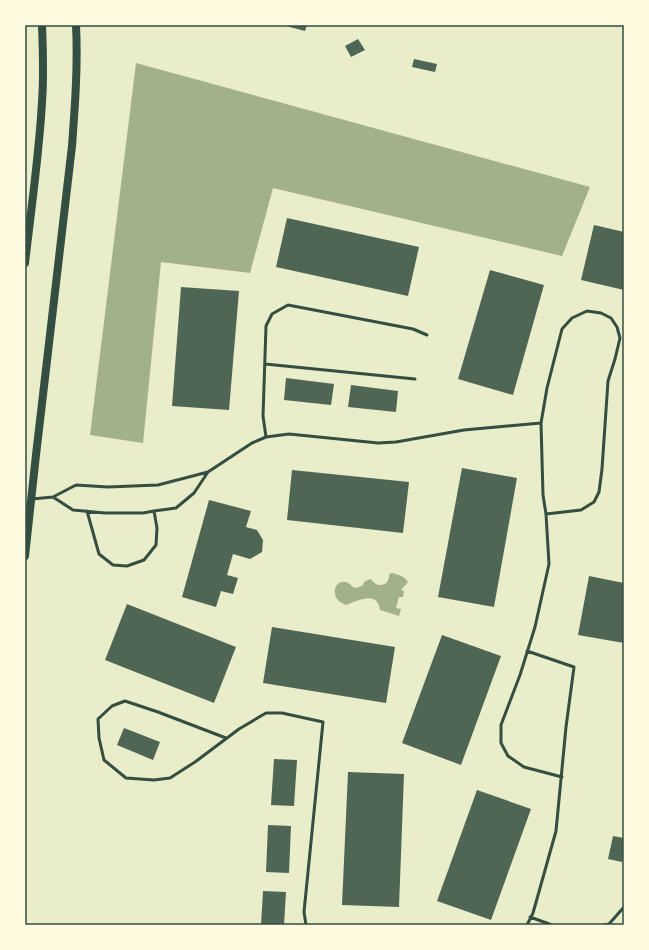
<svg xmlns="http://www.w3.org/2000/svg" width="649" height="950" viewBox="0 0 649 950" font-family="'Golos Text',sans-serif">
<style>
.water{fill:#a3b18a}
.building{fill:#4f6655}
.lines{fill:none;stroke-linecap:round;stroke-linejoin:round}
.service{stroke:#344e41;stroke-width:3}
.secondary{stroke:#344e41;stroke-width:8}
.neatline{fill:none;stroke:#344e41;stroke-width:1.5}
</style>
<rect width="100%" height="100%" fill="#e9edc9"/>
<path class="water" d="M136,63l454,124 -28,69 -289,-68 -23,85 -89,-11 -18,181 -53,-8z
M393,573c6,2 11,3 15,9l-7,8 3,1 -1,6h-4l-3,11 5,1 -2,7 -19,-6c-3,-20 -22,-9 -34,-5 -17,-5 -13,-26 0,-23 3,1 6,4 8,6l5,-1 4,-2 1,-3 6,-3c3,2 6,6 9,6 7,1 11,-5 10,-11z"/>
<path class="building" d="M282,25h25l-2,6z
M358,39l7,11 -14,7 -6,-11z
M414,59l23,5 -2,8 -23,-5z
M287,218l132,29 -11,49 -132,-29z
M594,225l30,7v58l-43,-10z
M490,270l54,15 -31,110 -55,-16z
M181,287l58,4 -10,119 -57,-4z
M286,378l48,6 -3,21 -47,-5z
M351,385l47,6 -2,21 -48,-5z
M462,468l55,10 -23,129 -56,-10z
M292,470l117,12 -6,51 -116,-13z
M209,500l42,11 -5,16 11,3 6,10 -1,12 -12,7 -17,-5 -6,21 11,3 -5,16 -12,-3 -5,16 -34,-10z
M589,576l35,7v60l-46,-8z
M127,604l109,43 -22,56 -109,-43z
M272,627l123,20 -9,56 -123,-20z
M442,635l59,21 -40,109 -59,-22z
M124,728l36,14 -7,18 -36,-15z
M274,759l23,1 -3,46 -23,-1z
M348,772l56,2 -5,133 -57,-2z
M477,790l54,19 -40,111 -54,-19z
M268,825l23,1 -2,47 -23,-1z
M613,836l11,2v14l-2,10 -14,-3z
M263,891l23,1 -2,33h-23z"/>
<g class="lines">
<path class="service" d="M265,364l150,15
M266,437l-3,-21 3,-90 6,-12 16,-9 125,24 14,6
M53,497l20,13 32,3h38l11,-2 22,-3 18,-15 14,-21
M32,499l21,-2 23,-12 32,2 50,-2 50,-13 44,-29 14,-6 23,-3 89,9 18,-1 68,-12 77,-7
M87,511l12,43 14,11 14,1 17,-6 12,-15 1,-17 -3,-17
M546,514l35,-4 13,-8 5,-10 3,-23 6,-88 7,-22 5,-21 -3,-11 -6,-9 -10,-5 -14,-2 -15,7 -10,11 -15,59 -6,35 2,72 3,19 3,50 -14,63 -15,48 -19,50v18l7,13 16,11 38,10
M527,651l47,16 -8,60 -10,104 -23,82 -6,12
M226,738l-68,-26 -33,-11 -13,5 -14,13 1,19 5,22 22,18 28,2 16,-2 25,-16 44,-33 27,-16h16l41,9 -19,190 2,13
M530,917l22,8
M604,925l5,-1 15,-17"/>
<path class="secondary" d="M25,263c6,-53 14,-107 17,-161 2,-26 1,-51 0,-77
M25,556l11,-101 36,-309c3,-40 6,-80 4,-121"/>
</g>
<rect width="649" height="950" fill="none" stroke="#fefae0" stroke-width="52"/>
<rect x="26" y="26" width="597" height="898" class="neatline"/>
</svg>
